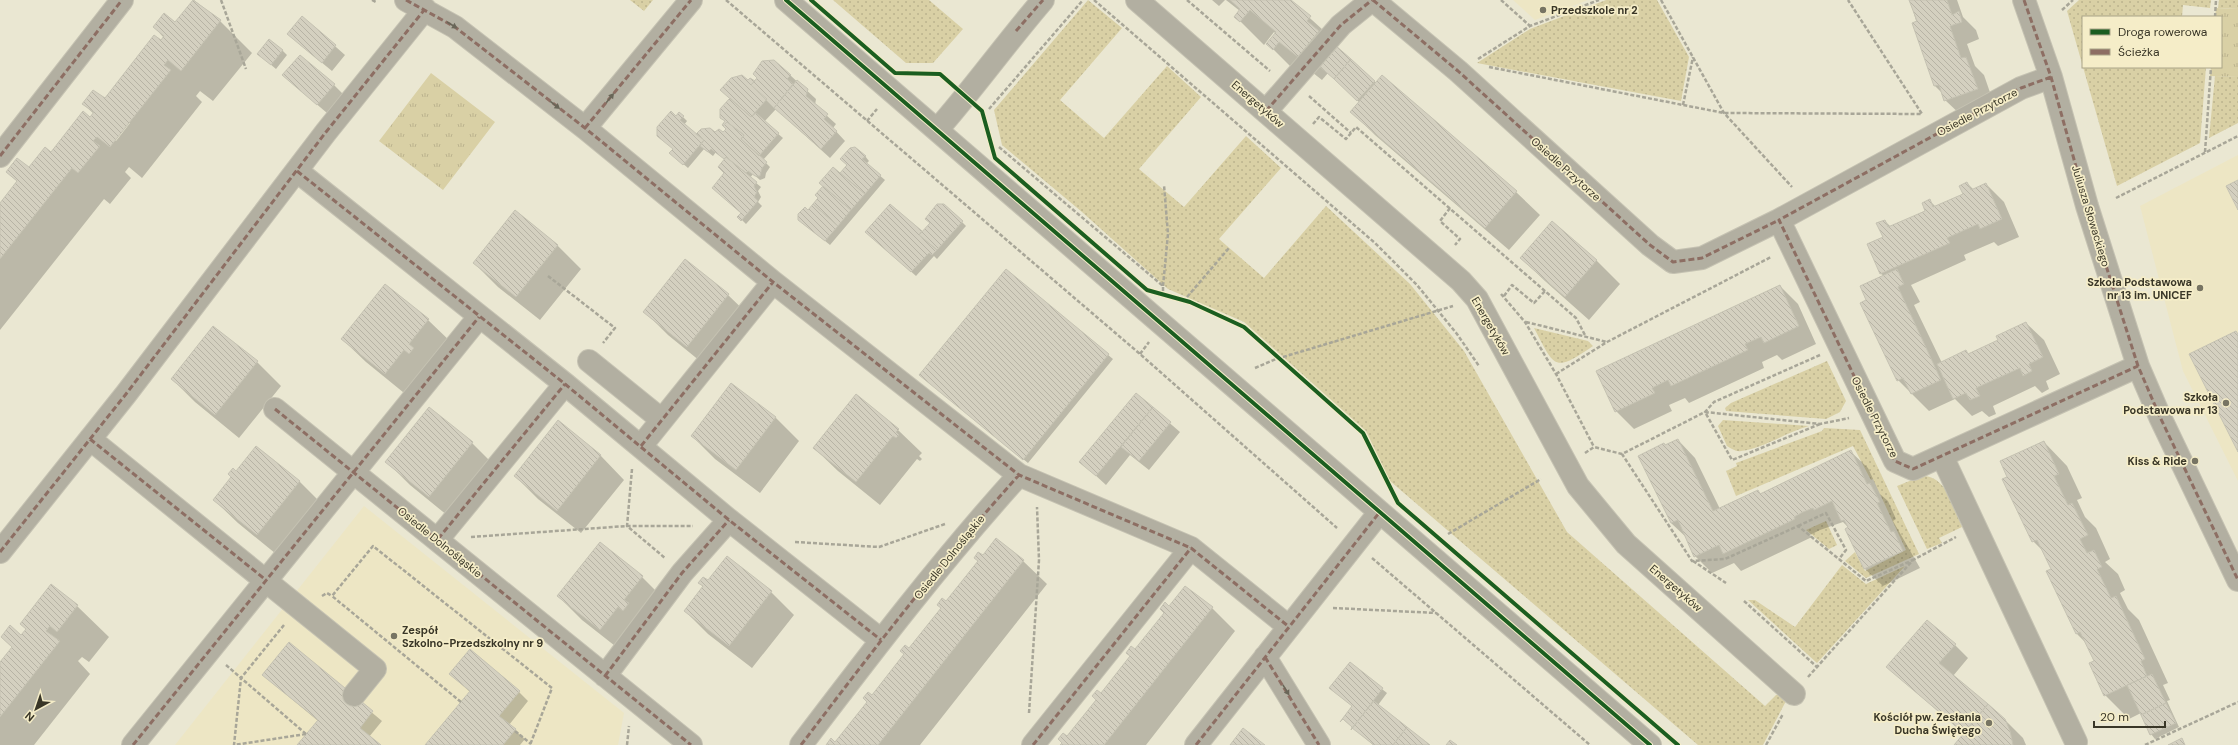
<svg xmlns="http://www.w3.org/2000/svg" width="2238" height="745" viewBox="0 0 2238 745" font-family="'DM Sans',sans-serif">
<style>
.built{fill:#ede6c4}
.grass{fill:url(#grass-dots)}
.park{fill:url(#park-tufts)}
.shadow{fill:#0003;fill-rule:evenodd}
.building{fill:url(#building-back-hatch);stroke:#c5c2b2}
.lines{fill:none;stroke-linecap:round;stroke-linejoin:round}
.minor-casing{stroke:#c5c2b2;stroke-width:24}
.path{stroke:#a8a698;stroke-width:2.5;stroke-dasharray:4 2;stroke-linecap:butt}
.minor{stroke:#b2afa1;stroke-width:22}
.quiet{stroke:#8d6e63;stroke-width:3;stroke-dasharray:6 3;stroke-linecap:butt}
.cycleway-casing{stroke:#f5edc8;stroke-width:6}
.cycleway{stroke:#1b5e20;stroke-width:4}
.oneway{fill:#696658}
.poi-dot{fill:#777463;stroke:#f5edc8;stroke-width:1.5}
.labels{text-anchor:middle;stroke-width:3.5;stroke-linejoin:round;paint-order:stroke}
.poi-label{font-size:11px;font-weight:bold;fill:#393627;stroke:#f5edc8;text-anchor:end}
.street-label{font-size:11px;fill:#393627;stroke:#f5edc8}
</style>
<defs>
<pattern id="grass-dots" width="8" height="8" patternUnits="userSpaceOnUse"><rect width="8" height="8" fill="#d9d0a5"/><path d="M2 2h.1M6 6h.1" fill="none" stroke="#bbb38e" stroke-width="1.8" stroke-linecap="round"/></pattern>
<pattern id="park-tufts" width="24" height="20" patternUnits="userSpaceOnUse"><rect width="24" height="20" fill="#d9d0a5"/><path d="M3 7l-1-3M5 7V3M7 7l1-3M15 17l-1-3M17 17v-4M19 17l1-3" fill="none" stroke="#bbb38e"/></pattern>
<pattern id="building-back-hatch" width="6" height="6" patternUnits="userSpaceOnUse"><rect width="6" height="6" fill="#d4d0c0"/><path d="M-1 5l2 2M0 0l6 6M5-1l2 2" fill="none" stroke="#b7b3a5"/></pattern>
</defs>
<rect width="100%" height="100%" fill="#eae7d2"/>
<path class="built" d="M1513,0h75l-53,20z
M2238,155v326l-55,-110 -43,-165z
M364,506l260,207 -6,32h-443z"/>
<path class="grass" d="M630,0h23l-9,11z
M833,0h96l34,29 -30,34h-27z
M1088,0l34,28 -62,72 44,38 63,-72 34,31 -62,72 45,38 62,-71 35,32 -62,71 45,39 62,-72 84,78 54,67 103,181 198,174 11,-11h4l6,6 -23,44h-65l-308,-264 -24,-50 -122,-109 -76,-33 -86,-77 -80,-67 -8,-35z
M1606,0h51l32,57 -8,44 -204,-38 53,-34z
M2079,0h132l-1,8 -27,-3 -1,12h-99v50l-16,-56z
M2219,0h19v9l-20,-1z
M2083,67h123l-6,76 -83,43z
M2215,76l23,1v46l-29,15z
M1534,328l54,13 5,5c-39,27 -38,22 -59,-18z
M1827,361l19,40 -6,11 -14,7 -100,-8 -1,-3 6,-5z
M1723,420l86,6c-23,6 -44,22 -68,25 -5,1 -9,-2 -14,-5l-9,-20z
M1824,428l36,2 59,124 -53,24 -21,-17 10,-9 10,19 41,-21 -33,-71 -2,1 -18,-34 -117,50 -10,-25 11,-5 -1,-3 86,-32z
M1922,476c24,-1 32,32 40,51l-23,11 3,5 -15,6 -30,-63z
M1826,521l11,24 -8,4 -23,-19z
M1842,565l24,19 39,-18 -88,97 -69,-63h7l40,27z"/>
<path class="park" d="M2216,8l22,1v68l-28,-1 1,-9h10v-50h-6z
M431,73l64,49 -52,68 -64,-49z"/>
<path class="shadow" d="M194,0l26,21 32,32 -39,48 -13,-10 -4,5 6,6 -60,76 -13,-11 -4,5 6,6 -21,26 -6,-5 -104,131v-125l18,-23 -11,-10 22,-4 23,-14 42,-40 -11,-10 22,-4 59,-62 -10,-11 21,-3zM128,123h2l-14,18 -2,-1z
M1212,0h13l-6,6z
M1226,0h64l44,40 -3,4 45,39 140,109 24,23 -31,35 -134,-115 -24,-24 8,-9 -15,-14 -16,-15 -6,7 -19,-15 -12,2 -23,-23 8,-10 -2,-2 -10,13 -29,-29 5,-5z
M1910,0h47l6,17 13,13 3,9 -12,5 8,22 9,9 11,32 -32,10 -18,-17 -2,-6 -8,-8z
M302,17l43,38 -13,16 -34,-28z
M282,50l5,5 -11,14 -18,-15z
M790,75l26,24 -1,6 21,19 -3,4 12,13 -15,17 -54,-49 -12,13 19,16 -20,22 7,7 -4,6 -1,5 -5,2 -7,-6 -3,4 11,9 -3,4 3,6 -3,5 4,4 -16,18 -7,-7 3,-4 -29,-25 12,-15v-13l-9,-8 -3,4 -9,-7 -16,19 -13,-11 -1,-8 2,-32 3,-3 4,3 4,4 -3,4 13,11 26,-2 25,-52h7z
M293,84l41,1 9,9 -16,19z
M865,156l4,5 -3,3 19,16 -55,65 -26,-21 4,-13 32,-36z
M1967,183l7,7 12,-6 18,18 15,35 -21,9 -4,-4 -30,13 2,5 -55,25 9,17 -6,3 28,58 24,-11 3,3 31,-15 26,-17 18,17 16,34 -14,7 3,8 -7,4 -7,-7 -42,20 3,8 -7,3 -7,-6 -10,5 -17,-17 -26,12 -31,-31 -30,-79 16,-25 -3,-2 4,-53 6,6 36,-16 2,-11 7,7 28,-13z
M890,205l32,28 40,-11 4,4 -29,33 -3,-3 -18,20 -45,-40z
M1552,222l45,39 23,23 -31,36 -44,-39 -24,-23z
M557,245l24,24 -41,51 -42,-33 -24,-24z
M685,261l43,34 24,23 -41,52 -43,-35 -23,-23z
M1006,271l107,88 -85,104 -103,-84z
M1780,286l18,18 18,40 -34,16 -5,-5 -15,7 2,6 -75,35 -4,-5 -16,7 3,6 -38,18 -18,-18z
M428,320l24,23 -43,54 -43,-35 -24,-23z
M213,327l44,35 24,24 -42,52 -44,-36 -23,-23z
M731,384l45,34 23,23 -39,52 -45,-34 -23,-23z
M1136,394l44,38 -31,38 -19,-15 -24,30 -25,-23z
M429,408l43,35 24,24 -43,53 -43,-35 -23,-23z
M558,422l43,34 23,24 -43,53 -43,-34 -23,-23z
M898,430l24,23 -3,3 3,3 -2,2 -3,-2 -37,46 -42,-34 -24,-23z
M1678,440l17,18 25,51 38,-18 3,3 89,-43 18,17 12,26 8,7 8,18 -3,2 27,47 -37,18 -18,-17 -19,-40 3,-1 -6,-6 -23,8 -10,5 2,2 -71,34 -7,-8 -22,10 -17,-17 -7,-17 -17,-16 -32,-67z
M2044,442l23,24 15,32 -5,2 8,17 11,11 14,31 -5,3 13,12 7,16 -5,3 8,16 11,11 29,63 -5,2 7,15 -3,1 12,26 -24,12 -4,-5 -10,-21 -12,6 -24,-24 -10,-34 -8,-17 -10,-10 -30,-62 5,-2 -7,-17 -12,-12 -24,-64z
M257,447l43,35 23,23 -42,53 -43,-35 -24,-23z
M996,539l27,22 24,23 -127,161h-93l8,-2z
M642,577l23,23 -41,53 -42,-33 -24,-24z
M708,581l63,11 23,23 -42,53 -44,-34 -23,-23 19,-24 -5,-4z
M77,606l32,31 -20,25 -7,-5 -4,4 12,13 -56,71h-34v-81l13,-16 -11,-11 20,-1z
M1170,607l42,1 23,23 -89,114h-85z
M289,643l93,78 -13,16 10,8h-80l19,-24 -55,-46z
M1955,645l13,13 -15,18 52,44 18,18 3,7h-71l9,-11 -76,-67z
M1350,664l37,29 -9,12 50,40h-55l-30,-26 10,-13 -18,-14z
M450,674l69,18 9,9 -19,24 16,14 -5,6h-93l43,-53z"/>
<path class="building" d="M193,0l28,20 -40,51 -13,-11 -4,5 7,5 -61,77 -13,-10 -4,4 7,5 -22,27 -6,-5 -72,91v-56l17,-22 -11,-9 11,-14 12,9 16,-20 6,5 32,-41 7,6 4,-5 -12,-8 11,-14 12,8 49,-63 7,5 3,-4 -11,-9 11,-14 11,9z
M1230,0h61l20,16 -4,5 12,10 -21,26 -19,-15 -6,8 -7,-6 10,-12 -26,-22 -10,12 -6,-5 6,-8z
M1909,0h38l5,15 7,-4 3,11 -12,4 11,32 5,-1 12,32 -34,12 -5,-16 -5,1 -22,-63 5,-2z
M302,16l34,29 -14,18 -35,-29z
M269,39l14,11 -12,15 -14,-11z
M1335,45l16,14 -17,20 -16,-14z
M300,55l35,29 -18,21 -35,-30z
M1351,59l24,22 -18,20 -23,-22z
M774,60l17,15 -4,4 6,5 -19,24 -23,-23 6,-7 -4,-4 9,-13z
M742,75l6,5 2,-2 5,3 -4,4 16,14 -16,18 -31,-27 11,-12z
M1382,75l135,116 -32,37 -135,-116z
M797,80l11,9 -2,7 22,18 -4,5 13,12 -16,18 -47,-41z
M730,98l21,19 5,-4 23,20 -20,23 -18,-17 3,-4 -17,-13 -4,4 -1,-1 3,-4 -5,-3v-9z
M671,111l5,5 3,-4 5,4 -4,4 24,20 -21,25 -14,-12 4,-4 -16,-13v-9z
M727,122l17,13 -3,4 26,23 -5,6 -2,8h-5l-7,-5 -2,2 -20,-16 -2,2 -13,-10 -3,3 -8,-6 4,-6 -8,-6 5,-5 9,-1 5,4 4,-3 4,3 3,-3 -3,-3z
M855,147l11,9 -4,3 19,16 -16,19 -25,-21 7,-8 -7,-6 10,-11z
M726,157l31,25 -3,4 3,6 -3,5 4,4 -17,20 -4,-4 4,-4 -29,-25 12,-15 -6,-6z
M833,167l32,27 -14,16 -32,-27z
M2238,180v30l-12,-24z
M1967,182l4,8 15,-7 16,36 -22,10 -2,-5 -31,14 3,5 -70,31 -13,-30 16,-7 -7,-14 9,-3 3,7 37,-16 -3,-8 8,-4 3,8 30,-13 -4,-8z
M823,186l28,24 -13,16 -25,-22 5,-6 -3,-3z
M813,204l25,22 -13,15 -27,-21v-6l7,-7 3,3z
M890,204l32,27 -3,4 18,15 -5,5 -3,-2 -18,19 -46,-40z
M937,204h7l19,17 -26,29 -18,-15 11,-12 -5,-4z
M515,210l43,35 -42,52 -43,-34z
M1552,221l45,39 -32,37 -45,-39z
M685,259l44,35 -42,53 -44,-35z
M1006,269l103,85 -86,106 -104,-85z
M1897,269l7,15 -6,3 43,93 -30,14 -8,-16 -6,3 -37,-78 6,-3 -6,-14z
M385,284l44,35 -20,25 5,4 -5,6 -5,-4 -19,24 -44,-35z
M1780,285l19,41 -35,17 -3,-6 -16,7 3,6 -77,36 -3,-6 -16,8 3,5 -40,19 -19,-41z
M2026,322l17,35 -14,7 3,7 -9,5 -3,-8 -44,20 4,8 -10,4 -4,-7 -13,6 -16,-35 29,-14 2,4 30,-14 -2,-4z
M213,326l45,35 -43,54 -44,-36z
M2236,331l2,3v118l-49,-98z
M731,383l45,34 -40,53 -45,-34z
M1136,393l17,14 -57,69 -17,-14z
M856,394l43,35 -3,3 3,3 -3,3 -3,-2 -37,46 -43,-34z
M429,407l44,35 -44,55 -44,-35z
M1153,407l18,15 -32,39 -18,-14z
M558,420l43,35 -44,56 -43,-35z
M1678,439l35,72 45,-21 2,4 91,-44 16,34 3,-1 10,19 -3,1 14,29 3,-1 9,20 -39,18 -19,-40 3,-2 -4,-7 -3,1 -9,-20 -18,9 -1,-2 -10,4 -9,5 1,2 -72,35 -4,-9 -25,12 -16,-37 -7,3 -33,-67 26,-13 1,2z
M2044,441l15,33 -5,2 14,29 4,-2 16,32 -8,4 7,14 7,-3 8,17 -5,2 14,29 5,-2 29,63 -4,2 6,15 -43,20 -15,-33 5,-2 -14,-29 -4,2 -30,-63 5,-2 -14,-29 -5,2 -30,-63 5,-2 -7,-16z
M256,446l44,35 -43,54 -44,-35 18,-23 -3,-3 5,-6 3,3z
M996,538l28,22 -146,185h-52l5,-7 4,4 32,-40 -4,-4 5,-6 4,3 32,-41 -4,-3 5,-6 4,3 32,-40 -4,-3 5,-7 4,3 32,-40 -4,-3 4,-6 5,3z
M600,542l43,34 -19,24 5,3 -6,8 -5,-4 -18,23 -43,-34z
M727,556l45,35 -43,55 -45,-35 19,-25 -5,-3 5,-6 5,3z
M51,584l27,21 -21,27 -7,-6 -4,5 14,10 -60,76v-55l12,-15 -11,-10 9,-12 11,10 5,-6 -6,-5z
M1185,586l28,21 -109,138h-44l2,-2 -4,-4 5,-6 4,3 29,-36 -4,-4 5,-6 4,3 29,-37 -4,-3 5,-7 4,3 29,-36 -4,-4 5,-7 4,4z
M1927,620l29,24 -17,19 49,41 -24,29 -78,-66z
M289,642l84,69 -13,17 21,17h-84l21,-25 -56,-45z
M470,649l50,42 -21,25 17,13 -13,16h-78l45,-54 -21,-17z
M1350,662l33,26 -32,42 1,-3 -9,-8 -3,3 12,-16 -23,-18z
M2152,674l14,29 -25,12 -14,-30z
M1374,701l33,26 -14,18h-19l-22,-17z
M2166,703l10,20 -26,12 -9,-20z
M1988,704l17,15 5,12 3,14h-59z
M1407,727l23,18h-37z
M1243,728l22,17h-35z
M2182,738l3,7h-17z
M1450,740l7,5h-11z"/>
<g class="lines">
<g class="minor-casing">
<path id="minor" d="M406,0l49,27 130,101 188,154 246,193 172,73 97,78
M786,0l864,745
M1137,0l324,281 16,18 101,187 48,58 168,150
M1373,0l85,71 192,174 23,17 29,-4 77,-38
M2024,0l27,77 36,129 51,160 22,51 78,163
M2051,77l-30,11 -242,132 116,241 18,8 225,-103
M1266,111l75,-86 31,-25
M585,128l106,-128
M937,130c37,-42 69,-87 106,-130
M0,156l122,-156
M297,171l268,213 164,136 152,120
M589,361l73,59
M275,409l416,336
M90,439l285,230 -21,26
M641,446l132,-164
M1942,456l134,286
M438,539l127,-155
M0,552l126,-158 200,-262 99,-123
M1265,657l54,88
M605,676l77,-103 47,-53
M133,745l346,-428
M801,745c70,-92 140,-184 218,-270
M1033,745l158,-197
M1196,745l183,-232"/>
</g>
<path class="path" d="M221,0l25,69
M372,0l4,2
M726,0l414,354 197,174
M1094,0l281,243 42,42 40,49 22,32
M1187,0l83,71
M1501,0l29,26
M1661,0l63,113 68,74
M2062,10l11,-10
M2215,17l1,-17
M1478,59l52,-33 69,-26
M1489,67l235,46 198,1 -74,-114
M906,74l4,-4
M1309,96l42,37
M1683,105l10,-48
M989,109l94,-109
M867,121l10,-12
M1313,124l6,-7 27,22 10,-12 220,191 10,19
M999,147l164,139v10
M2205,152l6,-85
M2116,198l122,-62
M1450,208l-10,13 20,18 -5,6
M548,276l67,52 -12,15
M1163,286l5,-52 -4,-49
M1501,294l24,28 31,52 38,73
M1504,296l8,-11 22,18 11,-12
M1187,297l42,-49
M1526,322l81,20
M1140,354l9,-12
M1820,355l-106,47 -9,10 -83,42 70,107 33,-2 73,-33 68,55 47,-21
M1283,357l170,-51
M1255,368l21,-9
M1556,374l51,-32 164,-85
M1820,424l-88,36 -27,-48 115,12 29,-6
M1585,453l9,-6 28,7
M632,469l-5,57 38,32
M1798,526l28,-13 20,37 -7,9
M1448,534l93,-55
M471,537l156,-11h66
M795,542l84,5 66,-23
M1372,558l218,187
M1693,561l33,22
M322,596l5,-3 5,3
M1744,601l73,66
M1333,608l103,5
M284,625l-43,53 65,56
M226,665l15,13 -7,67 72,-11
M1808,677l105,-117 43,-23
M461,702l-129,-106 41,-50 179,142 -22,57
M1029,713l10,-153 -2,-53
M515,731l16,13
M627,745l2,-19
M1766,745l17,-31
M2145,745l93,-43"/>
<use href="#minor" class="minor"/>
<path class="quiet" d="M406,0l49,27 130,101 188,154 246,193 172,73 97,78
M1373,0l85,71 192,174 23,17 29,-4 77,-38
M2024,0l27,77 36,129 51,160 22,51 78,163
M1016,31l27,-31
M2051,77l-30,11 -242,132 116,241 18,8 225,-103
M1266,111l75,-86 31,-25
M585,128l106,-128
M0,156l122,-156
M297,171l268,213 164,136 152,120
M275,409l416,336
M90,439l176,141
M641,446l132,-164
M438,539l127,-155
M0,552l126,-158 200,-262 99,-123
M1265,657l54,88
M605,676l77,-103 47,-53
M133,745l346,-428
M801,745c70,-92 140,-184 218,-270
M1033,745l158,-197
M1196,745l183,-232"/>
<g class="cycleway-casing">
<path id="cycleway" d="M786,0l864,745
M811,0l84,73 45,1 42,37 13,47 152,132 43,12 54,25 119,106 35,70 280,242"/>
</g>
<use href="#cycleway" class="cycleway"/>
</g>
<defs><path id="oneway-solid" d="M-6-.8H1V-3.2L6.5 0L1 3.2V.8H-6Z"/></defs>
<g class="oneway">
<use href="#oneway-solid" transform="translate(452 25) rotate(32)"/>
<use href="#oneway-solid" transform="translate(610 98) rotate(-51)"/>
<use href="#oneway-solid" transform="translate(555 105) rotate(38)"/>
<use href="#oneway-solid" transform="translate(1286 690) rotate(59)"/>
</g>
<g class="poi-dot">
<circle cx="1543" cy="10" r="4"/>
<circle cx="2200" cy="288" r="4"/>
<circle cx="2226" cy="403" r="4"/>
<circle cx="2195" cy="461" r="4"/>
<circle cx="394" cy="636" r="4"/>
<circle cx="1989" cy="723" r="4"/>
</g>
<g class="labels">
<g class="poi-label">
<text x="1551" y="14" text-anchor="start">Przedszkole nr 2</text>
<text x="2192" y="286">Szkoła Podstawowa<tspan x="2192" dy="13">nr 13 im. UNICEF</tspan></text>
<text x="2218" y="401">Szkoła<tspan x="2218" dy="13">Podstawowa nr 13</tspan></text>
<text x="2187" y="465">Kiss &amp; Ride</text>
<text x="402" y="634" text-anchor="start">Zespół<tspan x="402" dy="13">Szkolno-Przedszkolny nr 9</tspan></text>
<text x="1981" y="721">Kościół pw. Zesłania<tspan x="1981" dy="13">Ducha Świętego</tspan></text>
</g>
<g class="street-label">
<text transform="translate(1258 104) rotate(41)" y="4">Energetyków</text>
<text transform="translate(1977 112) rotate(-28)" y="4">Osiedle Przytorze</text>
<text transform="translate(1566 169) rotate(42)" y="4">Osiedle Przytorze</text>
<text transform="translate(2091 216) rotate(73)" y="4">Juliusza Słowackiego</text>
<text transform="translate(1491 326) rotate(60)" y="4">Energetyków</text>
<text transform="translate(1875 417) rotate(63)" y="4">Osiedle Przytorze</text>
<text transform="translate(440 542) rotate(39)" y="4">Osiedle Dolnośląskie</text>
<text transform="translate(949 557) rotate(-51)" y="4">Osiedle Dolnośląskie</text>
<text transform="translate(1676 588) rotate(41)" y="4">Energetyków</text>
</g>
</g>
<rect x="2082" y="16" width="140" height="52" fill="#f5edc8" stroke="#aaa488"/>
<rect x="2090" y="29" width="20" height="6" fill="#1b5e20" stroke="#aaa488"/>
<text x="2118" y="36" font-size="12" fill="#393627">Droga rowerowa</text>
<rect x="2090" y="49" width="20" height="6" fill="#8d6e63" stroke="#aaa488"/>
<text x="2118" y="56" font-size="12" fill="#393627">Ścieżka</text>
<g transform="translate(36 709) rotate(220)" stroke="#f5edc8" stroke-width="3" paint-order="stroke">
<path d="M0-3L7 15L0 10L-7 15Z" fill="#393627"/>
<text y="-6" font-size="11" font-weight="bold" text-anchor="middle" fill="#393627">N</text>
</g>
<path d="M2094 721v6h71v-6" fill="none" stroke="#393627" stroke-width="2"/>
<text x="2100" y="721" font-size="12" fill="#393627" stroke="#f5edc8" stroke-width="3" paint-order="stroke">20 m</text>
</svg>
